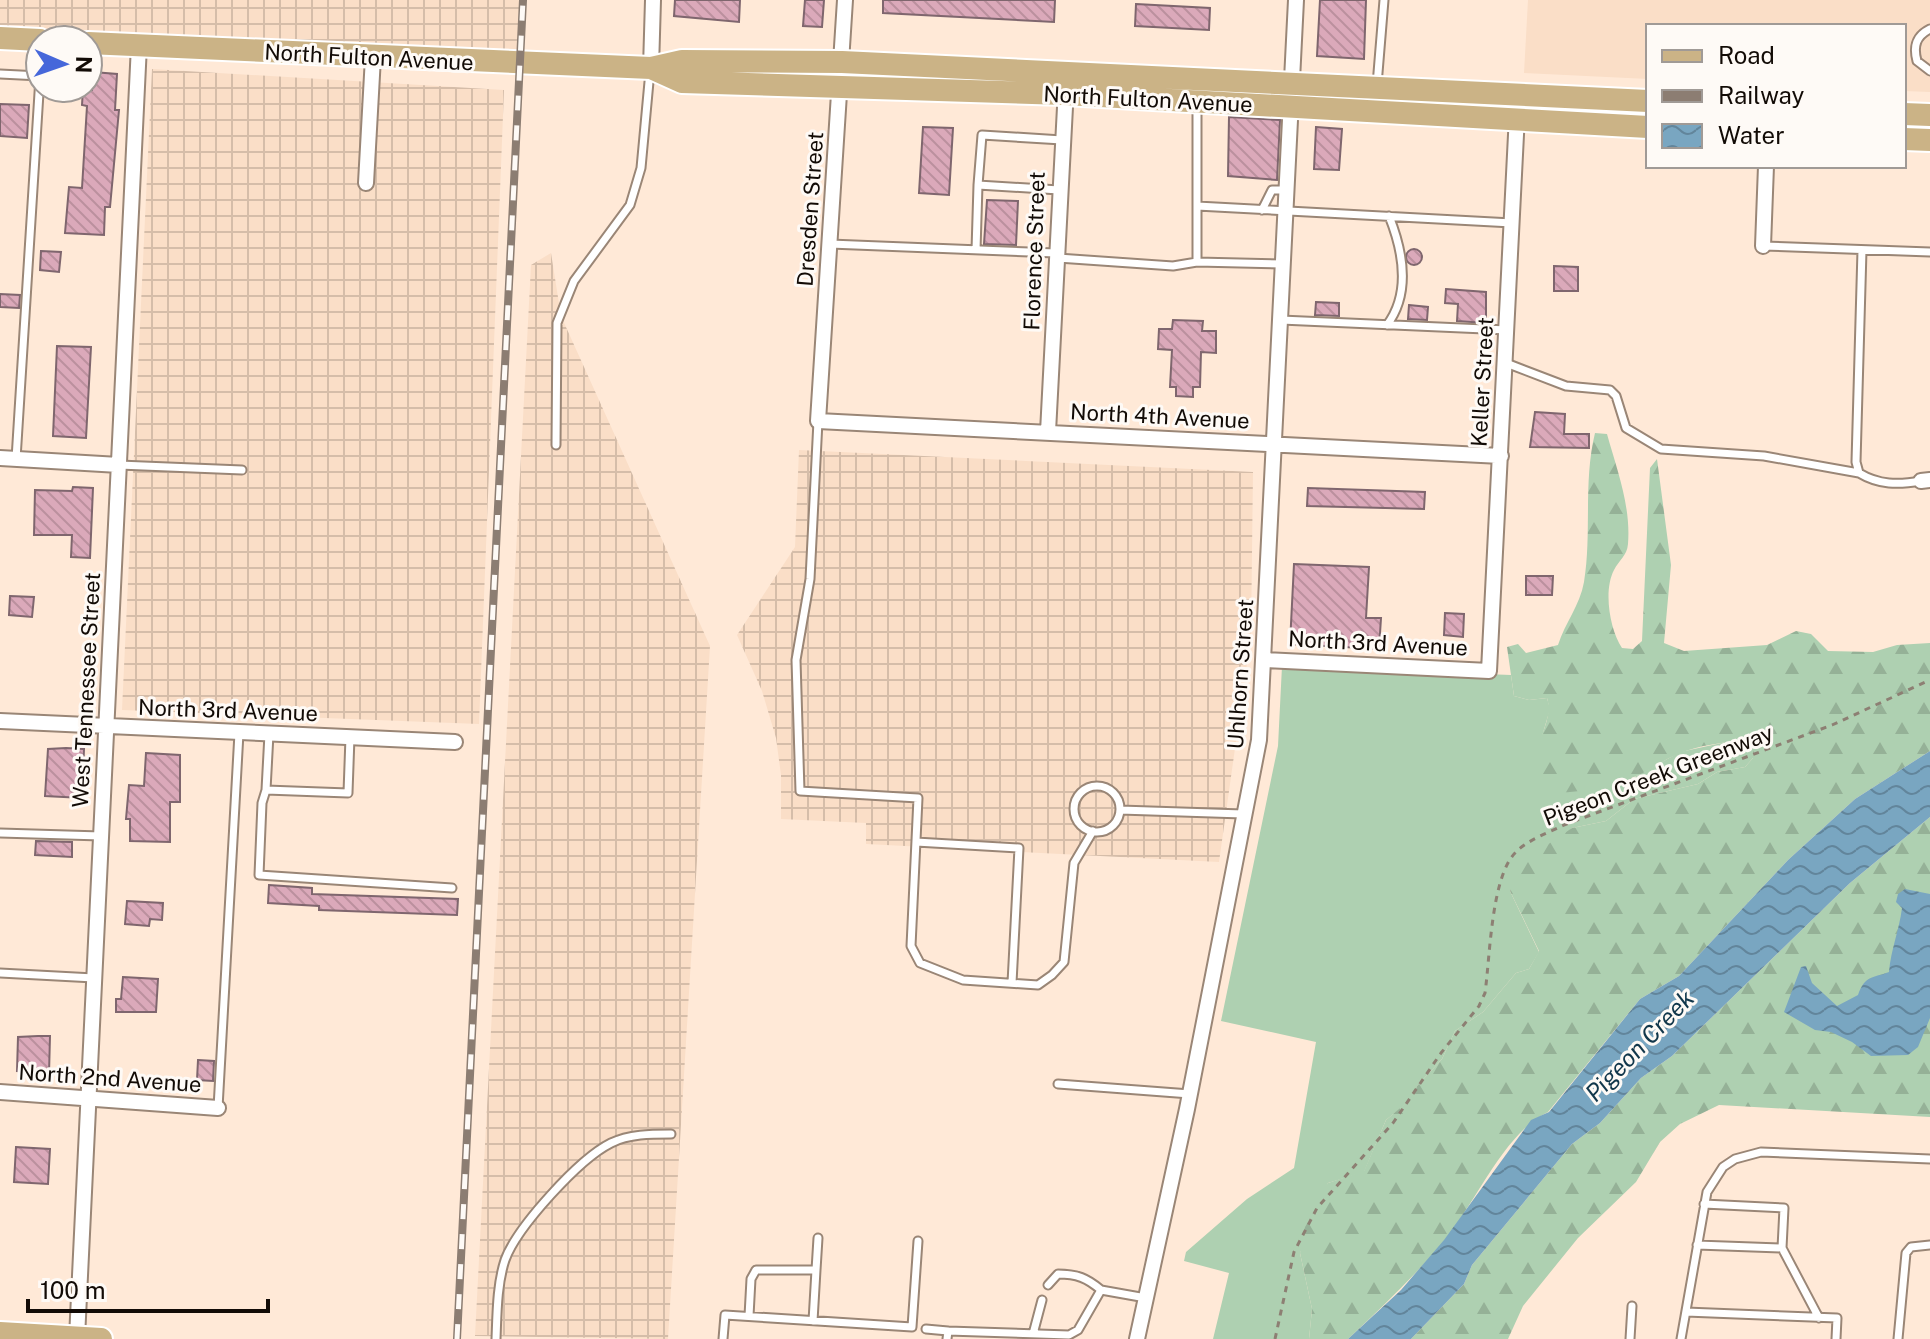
<svg xmlns="http://www.w3.org/2000/svg" width="1930" height="1339" viewBox="0 0 1930 1339" font-family="'Public Sans',sans-serif">
<style>
.built{fill:#fadec7}
.industrial{fill:url(#industrial-grid)}
.grass{fill:#aed0b1}
.forest{fill:url(#forest-firs)}
.water{fill:url(#water-waves)}
.building{fill:url(#building-back-hatch);stroke:#7f666e;stroke-width:2}
.lines{fill:none;stroke-linecap:round;stroke-linejoin:round}
.service-casing{stroke:#9a8676;stroke-width:11}
.minor-casing{stroke:#9a8676;stroke-width:18}
.primary-casing{stroke:#fff;stroke-width:26}
.path{stroke:#8d7f73;stroke-width:3;stroke-dasharray:6 6;stroke-linecap:butt}
.service{stroke:#fff;stroke-width:7}
.minor{stroke:#fff;stroke-width:14}
.primary{stroke:#cbb386;stroke-width:22}
.rail-casing{stroke:#8c7d72;stroke-width:8}
.rail{stroke:#fefaf6;stroke-width:5;stroke-dasharray:15;stroke-linecap:butt}
.labels{text-anchor:middle;stroke-width:6;stroke-linejoin:round;paint-order:stroke}
.street-label{font-size:22px;fill:#120b06;stroke:#fefaf6}
.water-label{font-size:24px;font-style:italic;fill:#11374b;stroke:#fefaf6}
</style>
<defs>
<pattern id="industrial-grid" width="8" height="8" patternUnits="userSpaceOnUse" patternTransform="scale(2)"><rect width="8" height="8" fill="#fadec7"/><path d="M0 4h8M4 0v8" fill="none" stroke="#d5bda9"/></pattern>
<pattern id="forest-firs" width="22" height="20" patternUnits="userSpaceOnUse" patternTransform="scale(2)"><rect width="22" height="20" fill="#aed0b1"/><path d="M5 1l3.5 6h-7zM16 11l3.5 6h-7z" fill="#95b197"/></pattern>
<pattern id="water-waves" width="16" height="10" patternUnits="userSpaceOnUse" patternTransform="scale(2)"><rect width="16" height="10" fill="#79a6c1"/><path d="M0 5q4-4 8 0t8 0" fill="none" stroke="#62859b"/></pattern>
<pattern id="building-back-hatch" width="6" height="6" patternUnits="userSpaceOnUse" patternTransform="scale(2)"><rect width="6" height="6" fill="#dba9ba"/><path d="M-1 5l2 2M0 0l6 6M5-1l2 2" fill="none" stroke="#bb909e"/></pattern>
</defs>
<rect width="100%" height="100%" fill="#ffe9d7"/>
<path class="built" d="M1528,0h402v92l-26,-1v-65h-256v53l-124,-6z"/>
<path class="industrial" d="M0,0h523l-3,64 -432,-24 -88,-2z
M152,69l352,21 -25,634 -357,-14z
M551,253l10,63 149,330 -42,693 -193,-3 56,-1071z
M799,450l454,22 -2,163 -32,227 -353,-18v-21l-85,-4v-44l-5,-37 -14,-47 -25,-56 58,-88z"/>
<path class="grass" d="M1282,666l229,9 3,21 15,4 18,-2 3,11 -17,58 100,11 47,-26 65,-14 8,9v11l-8,9 -28,5 -19,12 -64,15 -28,22 -34,7 -62,63 29,61 -10,17 -13,4 -33,39 -28,19 -13,28 -25,27 -3,11 -28,23 -22,52 -36,11 -28,70 12,56 -3,30h-96l16,-66 -45,-12 2,-9 61,-53 47,-31 22,-126 -95,-21 57,-275z"/>
<path class="forest" d="M1595,433l12,1c10,36 24,72 21,110 -1,12 -9,16 -14,26 -11,21 -4,60 8,78l11,1 9,-8 8,-173 7,-9 14,106 -7,78 20,8 83,-6 29,-14 15,3 17,17 45,1 24,-7 33,-2v108l-75,48 -67,61 -109,116 -39,23 -92,113c-45,22 -72,91 -104,129 -30,36 -63,67 -96,98h-39l3,-30 -12,-56 8,-43 20,-27 36,-12 22,-51 27,-23 4,-11 25,-27 13,-28 28,-19 33,-39 13,-4 10,-18 -29,-60 15,-31 47,-32 34,-7 28,-22 64,-15 19,-12 28,-5 8,-9v-11l-8,-8c-21,4 -47,6 -67,15 -15,6 -28,17 -44,23 -19,8 -87,27 -99,5 -12,-26 21,-57 12,-84l-18,2 -15,-4 -7,-49 11,-3 8,9 32,-8c7,-22 22,-40 26,-63 8,-49 -1,-100 11,-149z
M1930,817v300l-211,-12 -39,19 -20,18 -24,40 -58,56 -55,68 -15,33h-97l53,-55 8,-19 100,-121 28,-21 41,-45 31,-22 178,-173z"/>
<path class="water" d="M1930,751v66l-80,66 -178,173 -31,22 -41,45 -28,21 -100,121 -8,19 -53,55h-63l53,-49 43,-50 87,-120 18,-8 91,-113 39,-23 109,-116 67,-61z
M1905,889l25,5v124l-12,29 -10,8 -37,1 -19,-14 -21,-10 -16,-2 -31,-18 17,-45 5,-1 6,17 25,23 21,-11c7,-20 15,-17 31,-23 2,-23 10,-41 13,-64l-6,-6 2,-8z"/>
<path class="building" d="M675,0h65l-1,22 -65,-6z
M805,0h19l-2,27 -19,-1z
M883,0h172l-1,22 -171,-9z
M1320,0h46l-2,59 -47,-3z
M1136,4l74,4 -1,22 -74,-4z
M93,72l24,2 -2,36h4l-9,97h-5l-1,28 -39,-2 4,-46 13,1 5,-82 -5,-1 1,-16 9,1z
M0,104l29,1 -2,33 -27,-2z
M1229,117l51,3 -3,60 -49,-4z
M923,127l30,1 -4,67 -30,-2z
M1316,127l26,2 -3,41 -25,-1z
M987,200l31,1 -2,44 -32,-1z
M1406 257a8 8 0 1 1 16 0a8 8 0 1 1-16 0Z
M41,251l20,1 -2,20 -19,-2z
M1554,266l24,1v24h-24z
M1446,289l40,3v31l-29,-2 1,-17 -13,-1z
M0,294l20,1 -1,13 -19,-1z
M1316,302l23,1v13l-24,-1z
M1409,305l19,2 -1,13 -19,-1z
M1173,320l30,1 -1,10h14v22l-15,-1 -1,35h-7v10l-17,-1v-9h-6l2,-37 -14,-1 1,-20h13z
M57,346l34,1 -5,91 -33,-2z
M1535,412l30,2 -1,20h25v14l-59,-1z
M73,487l20,1 -3,70 -19,-1 1,-22h-38l1,-45 37,1z
M1308,488l117,4 -1,17 -117,-3z
M1294,564l75,3 -3,51h15l-2,31 -89,-5z
M1526,576h27l-1,19h-26z
M10,596l24,1 -2,20 -23,-2z
M1445,613l19,1 -1,23 -19,-2z
M66,748l18,1 -2,49 -37,-2 3,-47z
M146,753l34,2v47h-10v40l-40,-1v-22h-4l3,-34 15,1z
M36,841l36,1v15l-37,-2z
M269,885l43,3v6l146,5 -1,16 -138,-5v-4l-51,-3z
M127,901l36,2 -1,17 -12,-1 -1,7 -24,-2z
M123,977l35,2 -2,33h-40v-13h5z
M38,1036h12l-1,38 -32,-3 1,-34z
M198,1060l16,1 -1,20 -16,-1z
M16,1147l34,2 -2,35 -34,-2z"/>
<g class="lines">
<g class="service-casing">
<path id="service" d="M1930,29c-14,7 -17,17 -13,32l13,10
M0,74l40,2
M1377,85l7,-85
M1059,190l-81,-5 4,-50 80,5
M1197,206l315,17
M1262,210l10,-20h13
M830,244l226,9
M1763,246l167,6
M976,250l2,-65
M1862,250l-6,212 3,11c20,12 39,12 62,8
M1058,258l115,8 24,-4 86,2
M1197,262v-158
M1281,320l226,10
M1387,325c24,-32 16,-74 2,-109
M1506,363l60,23 44,4 6,6 10,32 35,21 103,7 95,17
M818,421l-8,158 -14,81 4,131 118,7 -7,148 9,17 43,17 75,5 14,-10 12,-13 10,-99 19,-32
M556,445l1,-122 17,-42 56,-76 11,-37 9,-97
M16,459l24,-382
M119,465l123,5
M269,734l-3,56 82,3 2,-56
M1074 809a23 23 0 1 1 46 0a23 23 0 1 1-46 0Z
M266,790l-4,13 -3,72 193,13
M1120,810l123,4
M0,833l101,3
M916,842l103,6 -7,135
M0,973l94,5
M1058,1084l132,10
M218,1108l21,-375
M1697,1245l85,3 2,-40 -80,-4
M1782,1248l37,70
M816,1270l2,-32
M1048,1285l10,-11c19,0 29,4 43,16
M1686,1312l151,6 -1,21
M749,1316l2,-37 5,-9h60l-3,51
M926,1329l22,2
M1033,1334l9,-34
M496,1339c1,-25 1,-55 9,-79 12,-33 74,-101 106,-117 18,-9 40,-9 60,-9
M723,1339l2,-24 187,12 6,-86
M947,1339l1,-8 121,4 9,-5 23,-40 45,8
M1630,1339l2,-33
M1681,1339l26,-147 16,-25 12,-8 26,-7 169,7
M1898,1339l8,-86 5,-6 19,-2"/>
</g>
<g class="minor-casing">
<path id="minor" d="M845,0l-27,421 683,35
M651,68l2,-68
M366,183l7,-126
M1763,246l3,-80
M1048,432l18,-344
M0,458l119,7
M1921,481l9,-1
M1265,660l224,11 29,-576
M0,721l455,21
M0,1092l218,16
M77,1338l62,-1293
M1137,1339l50,-230 72,-369 37,-740"/>
</g>
<g class="primary-casing">
<path id="primary" d="M0,38l40,2
M88,43l563,25 31,-7 160,1 806,39
M651,68l31,14 383,12 583,33
M1904,114l26,1
M1904,139l26,1
M0,1333l101,6"/>
</g>
<path class="path" d="M1275,1339l19,-87 23,-44 76,-85 48,-70 38,-47 6,-13c5,-35 6,-115 30,-140 12,-13 33,-20 49,-28l268,-100 98,-45"/>
<use href="#service" class="service"/>
<use href="#minor" class="minor"/>
<use href="#primary" class="primary"/>
<g class="rail-casing">
<path id="rail" d="M457,1339l66,-1339"/>
</g>
<use href="#rail" class="rail"/>
</g>
<g class="labels">
<g class="street-label">
<text transform="translate(369 57) rotate(3)" y="8">North Fulton Avenue</text>
<text transform="translate(1148 99) rotate(3)" y="8">North Fulton Avenue</text>
<text transform="translate(810 209) rotate(-86)" y="8">Dresden Street</text>
<text transform="translate(1034 251) rotate(-88)" y="8">Florence Street</text>
<text transform="translate(1482 382) rotate(-87)" y="8">Keller Street</text>
<text transform="translate(1160 416) rotate(3)" y="8">North 4th Avenue</text>
<text transform="translate(1378 643) rotate(3)" y="8">North 3rd Avenue</text>
<text transform="translate(1240 674) rotate(-86)" y="8">Uhlhorn Street</text>
<text transform="translate(86 690) rotate(-87)" y="8">West Tennessee Street</text>
<text transform="translate(228 710) rotate(2)" y="8">North 3rd Avenue</text>
<text transform="translate(1658 775) rotate(-21)" y="8">Pigeon Creek Greenway</text>
<text transform="translate(110 1078) rotate(4)" y="8">North 2nd Avenue</text>
</g>
<g class="water-label">
<text transform="translate(1640 1046) rotate(-46)" y="8">Pigeon Creek</text>
</g>
</g>
<rect x="1646" y="24" width="260" height="144" fill="#fefaf6" stroke="#a09a96" stroke-width="2"/>
<rect x="1662" y="50" width="40" height="12" fill="#cbb386" stroke="#a09a96" stroke-width="2"/>
<text x="1718" y="64" font-size="24" fill="#120b06">Road</text>
<rect x="1662" y="90" width="40" height="12" fill="#8c7d72" stroke="#a09a96" stroke-width="2"/>
<text x="1718" y="104" font-size="24" fill="#120b06">Railway</text>
<rect x="1662" y="124" width="40" height="24" fill="url(#water-waves)" stroke="#a09a96" stroke-width="2"/>
<text x="1718" y="144" font-size="24" fill="#120b06">Water</text>
<g transform="translate(64 64) rotate(92)"><circle r="38" fill="#fefaf6" stroke="#a09a96" stroke-width="2"/>
<path d="M0-6L14 30L0 20L-14 30Z" fill="#4667da"/>
<text y="-12" font-size="22" font-weight="bold" text-anchor="middle" fill="#120b06">N</text>
</g>
<path d="M28 1299v12h240v-12" fill="none" stroke="#120b06" stroke-width="4"/>
<text x="40" y="1299" font-size="24" fill="#120b06" stroke="#fefaf6" stroke-width="6" paint-order="stroke">100 m</text>
</svg>
